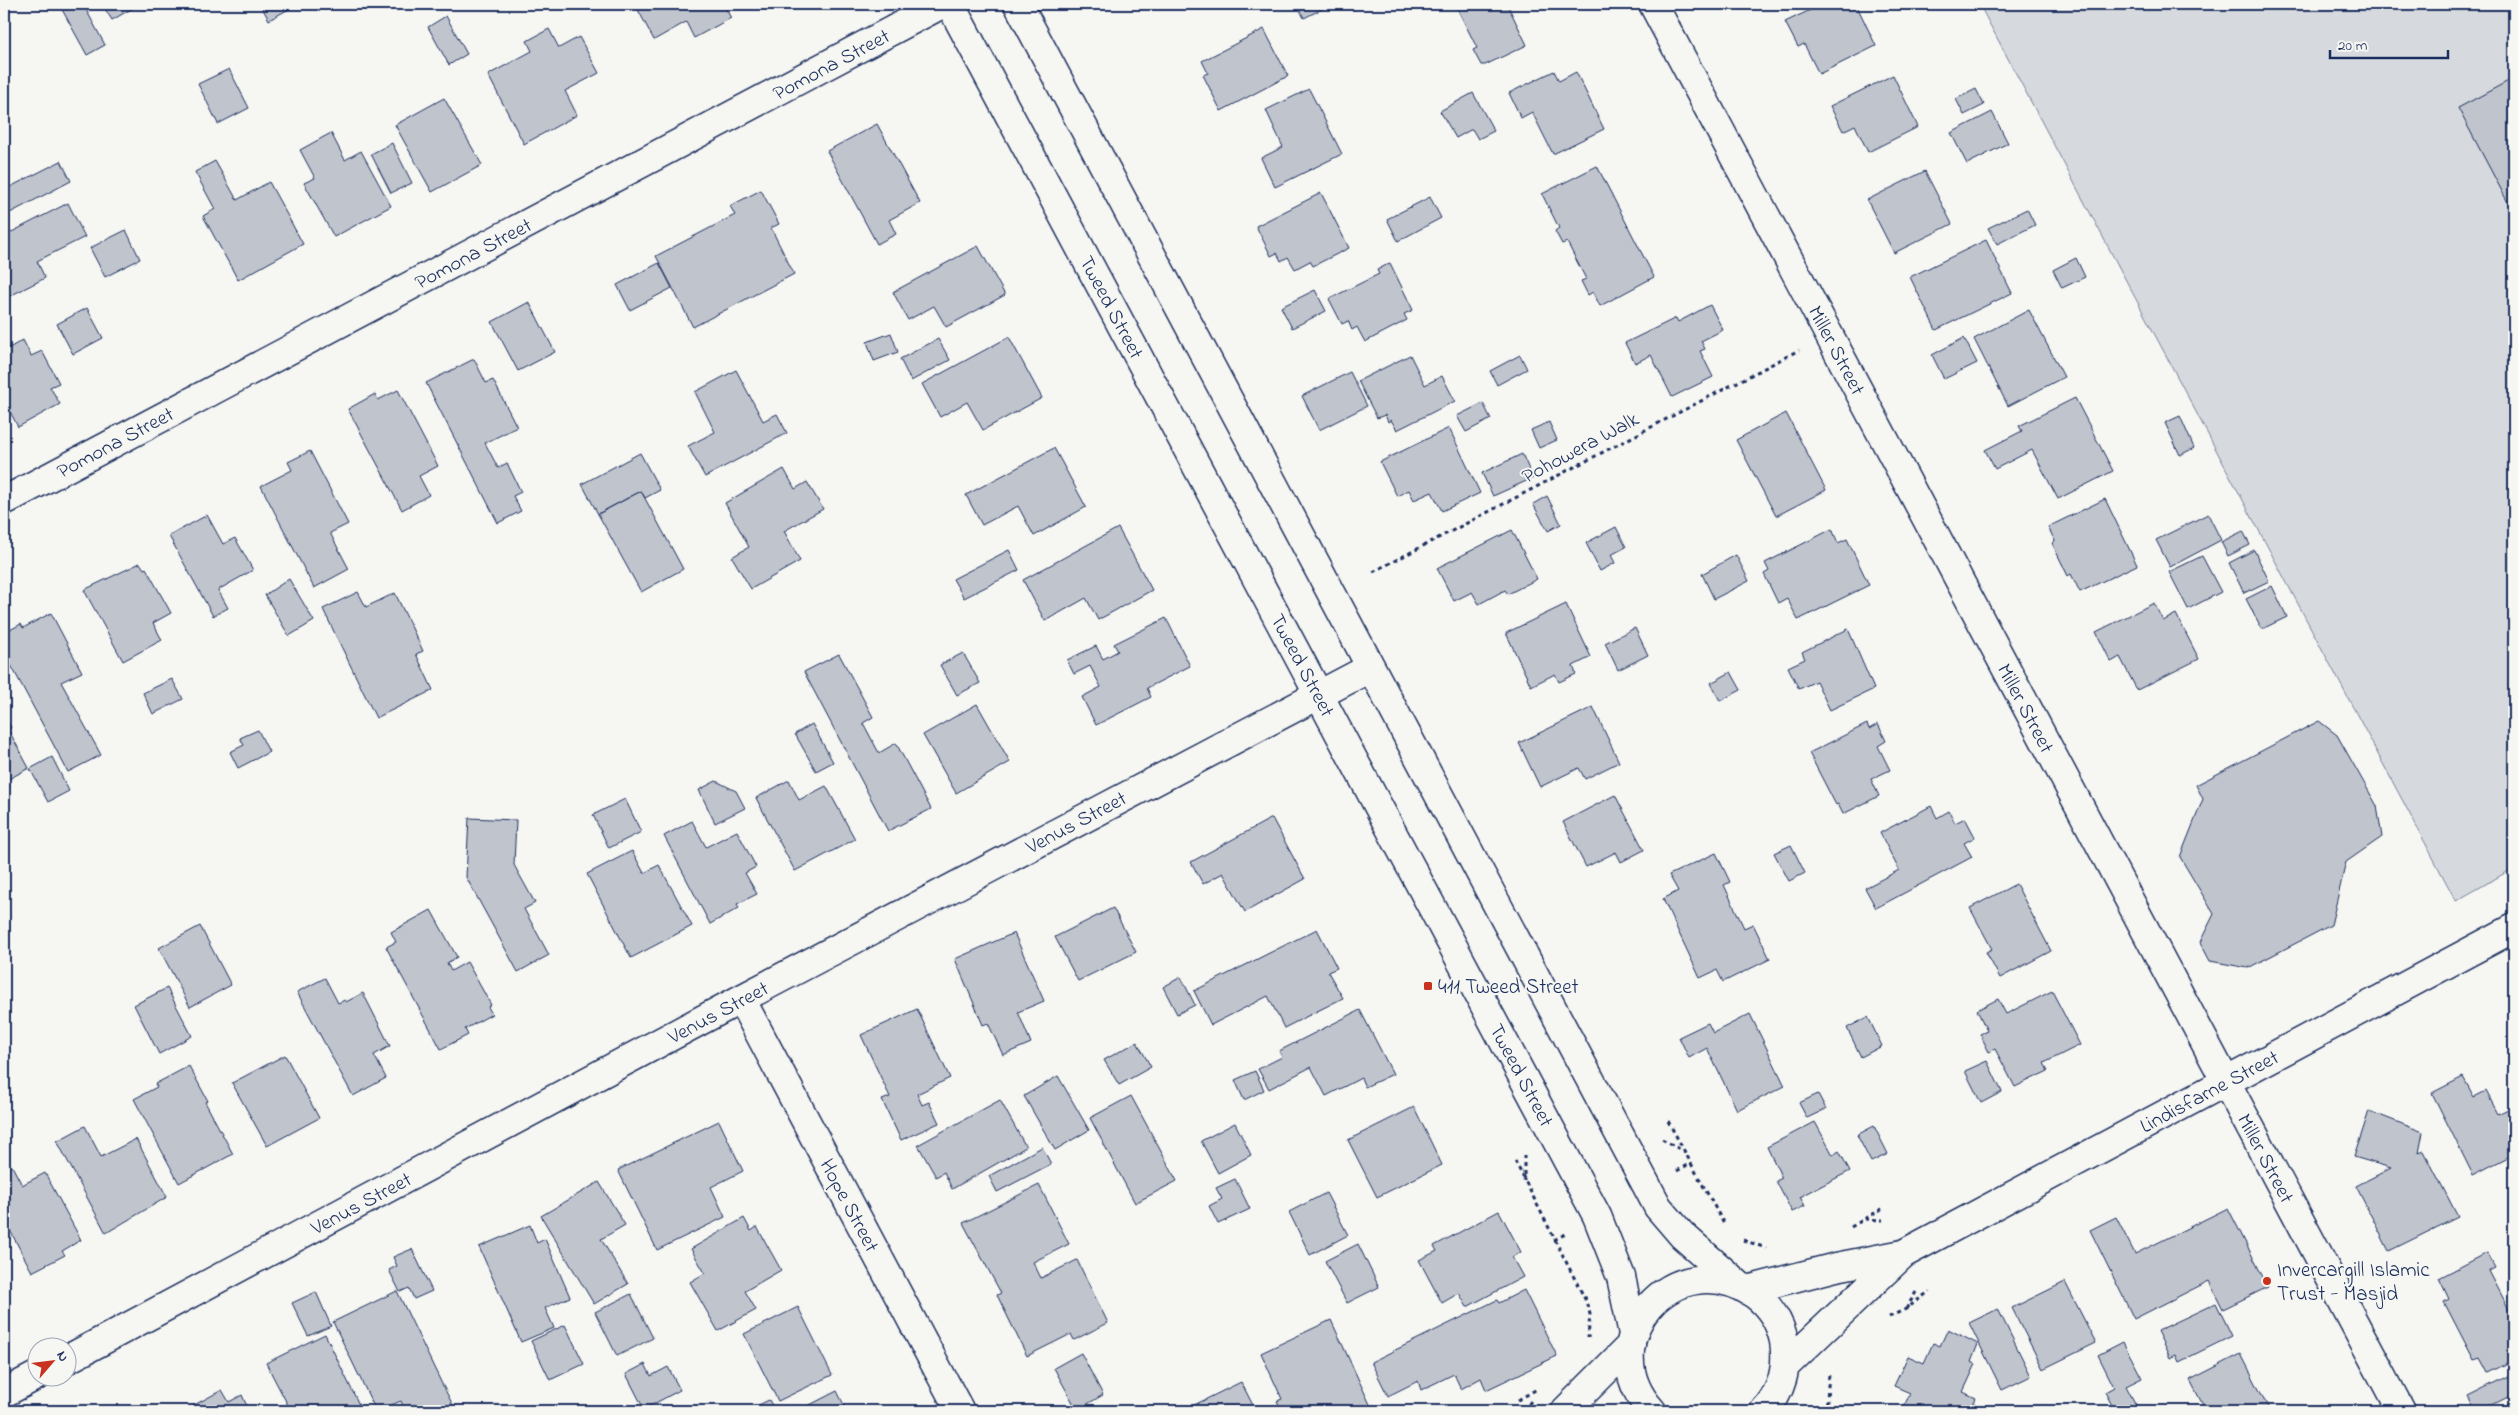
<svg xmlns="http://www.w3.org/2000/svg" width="2518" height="1415" viewBox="0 0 2518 1415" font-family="'Indie Flower',sans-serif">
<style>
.green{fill:#d6d9dd;stroke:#78849e}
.building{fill:#c0c4cd;stroke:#1b2f5e}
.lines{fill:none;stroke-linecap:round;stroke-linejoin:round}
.street-casing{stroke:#1b2f5e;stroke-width:31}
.secondary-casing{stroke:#1b2f5e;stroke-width:31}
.path{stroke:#1b2f5e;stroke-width:3;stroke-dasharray:4 4;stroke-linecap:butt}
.street{stroke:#f6f6f2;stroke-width:28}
.secondary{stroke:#f6f6f2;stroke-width:28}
.poi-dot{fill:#c8321e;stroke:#f6f6f2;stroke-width:2}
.labels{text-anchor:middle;stroke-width:4;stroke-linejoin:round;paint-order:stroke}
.street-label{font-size:21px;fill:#1b2f5e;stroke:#f6f6f2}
.poi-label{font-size:21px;fill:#1b2f5e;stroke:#f6f6f2;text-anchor:start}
</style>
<rect width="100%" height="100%" fill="#f6f6f2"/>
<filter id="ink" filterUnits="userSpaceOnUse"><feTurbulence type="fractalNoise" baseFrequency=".02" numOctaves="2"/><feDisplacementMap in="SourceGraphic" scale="10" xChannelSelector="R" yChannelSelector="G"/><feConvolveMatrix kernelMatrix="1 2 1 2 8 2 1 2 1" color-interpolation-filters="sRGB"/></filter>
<g filter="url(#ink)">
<path class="green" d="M1979,4h535v864l-58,33z"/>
<path class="building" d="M59,4h24l22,41 -18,10z
M102,4h29l2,4 -21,12z
M260,4h38l-29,16z
M635,4h88l8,14 -37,20 -8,-16 -32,18z
M1297,4h35l-28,14z
M1455,4h52l20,41 -42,20h-4l-8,-15 4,-2z
M1823,4h33l20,42 -57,28 -15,-30 -6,3 -13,-25z
M446,16l21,38 -18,11 -21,-38z
M549,29l10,19 20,-11 20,36 -34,18 12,24 -53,29 -36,-69 44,-24 -5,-10z
M1264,29l24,47 -67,35 -18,-36 5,-2 -6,-12z
M229,69l20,39 -31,16 -20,-40z
M1554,71l5,10 17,-9 28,57 -51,25 -21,-42 -11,6 -12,-25z
M1893,75l25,52 -50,25 -13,-27 -12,6 -13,-25z
M2514,78v136l-56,-106z
M1309,89l33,65 -67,33 -14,-29 22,-11 -17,-37z
M1976,89l8,16 -20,10 -8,-16z
M1473,93l21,38 -16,8 -6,-10 -16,9 -16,-27z
M444,98l38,67 -50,27 -37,-67z
M1992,112l16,31 -41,21 -16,-31z
M877,124l43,79 -31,17 7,14 -19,10 -50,-93z
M331,133l14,27 16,-9 30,55 -57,31 -30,-54 11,-5 -15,-28z
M392,143l20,40 -21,10 -20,-39z
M61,161l10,20 -61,32 -6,-12v-11z
M215,161l22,39 32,-18 34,62 -65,36 -35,-64 12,-7 -20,-37z
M1597,166l57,111 -54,29 -7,-14 -5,3 -7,-14 5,-2 -19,-37 -5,2 -7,-13 4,-3 -17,-34z
M1925,171l27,53 -58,29 -27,-53z
M761,190l18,34 -8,4 23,46 -101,53 -37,-71 79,-41 -5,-9z
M1321,193l28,55 -36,18 -3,-5 -15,8 -7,-12 -7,4 -4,-8 -6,3 -15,-30z
M1430,197l11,21 -43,23 -11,-22z
M68,203l17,34 -48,24 8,17 -41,21v-63z
M2027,209l8,16 -38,19 -9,-16z
M126,230l14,29 -35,18 -15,-29z
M1986,240l26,53 -76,37 -26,-53z
M978,246l27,49 -59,32 -12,-21 -26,14 -15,-28z
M2076,258l9,19 -23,11 -9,-18z
M659,263l13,25 -42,22 -13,-25z
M1390,263l23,47 -9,4 3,6 -42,22 -8,-15 -5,3 -4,-9 -6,3 -13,-25 50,-25 -2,-4z
M1315,290l11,21 -34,17 -11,-21z
M529,302l26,50 -37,19 -26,-49z
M1710,305l13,25 -22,11 4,8 -5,2 13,26 -41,20 -21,-42 -16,8 -10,-20 51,-25 2,4z
M87,308l16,30 -30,16 -16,-30z
M2029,310l35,67 -56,29 -34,-67z
M891,333l7,19 -24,9 -7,-19z
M1009,337l33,61 -59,32 -16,-28 -27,15 -18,-33z
M1964,338l13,25 -33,16 -12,-24z
M938,339l12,21 -39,21 -11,-22z
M23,340l8,16 11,-5 17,32 -9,4 10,17 -42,23 -14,-27v-49z
M1410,355l15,30 17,-9 13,25 -58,29 -6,-10 -3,2 -3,-7 -8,3 -19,-37z
M1520,355l7,14 -30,16 -7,-14z
M474,359l12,24 7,-3 24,47 -32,16 13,25 9,-5 14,29 -8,4 8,15 -23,12 -72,-140z
M736,370l27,51 14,-7 10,19 -82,44 -17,-31 27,-14 -20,-40z
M1350,372l17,34 -48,24 -17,-34z
M398,390l40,76 -19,10 10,19 -27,15 -54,-101 27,-15 3,6z
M2075,398l38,73 -55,28 -26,-49 -37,19 -10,-19 37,-19 -3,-5z
M1483,403l8,16 -25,13 -9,-16z
M1786,413l40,77 -50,26 -40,-76z
M2180,416l14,32 -14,7 -15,-32z
M1549,422l8,18 -18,8 -8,-18z
M1449,428l31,65 -38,18 -10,-19 -18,8 -5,-10 -12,6 -17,-34z
M1054,448l32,59 -52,29 -16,-30 -36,19 -16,-30z
M310,451l38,73 -18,9 19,36 -35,19 -53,-102 31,-16 -4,-8z
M640,453l20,37 -15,8 -4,-7 -43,23 -16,-30z
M1522,454l11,24 -40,18 -11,-23z
M784,469l11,20 12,-7 16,27 -39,22 16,30 -49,28 -19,-32 17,-10 -24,-44z
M641,491l42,78 -42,23 -43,-78z
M1547,496l14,28 -13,7 -15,-27z
M2105,499l32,66 -57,27 -9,-18 -3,2 -16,-33 3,-2 -7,-14z
M2208,514l13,26 -51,27 -14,-27z
M207,515l16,29 12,-6 18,32 -35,20 10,18 -15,8 -44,-80z
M1616,527l10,20 -15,8 4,8 -15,8 -14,-28z
M1118,528l34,62 -54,30 -12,-22 -41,23 -22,-41z
M1832,529l6,14 9,-4 22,46 -71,35 -11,-22 -9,5 -14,-29 5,-3 -4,-8z
M1512,530l25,49 -29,15 -3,-4 -26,14 -7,-12 -18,9 -17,-33z
M2243,531l7,14 -22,11 -7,-14z
M1009,550l10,20 -55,28 -11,-19z
M2254,550l15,31 -25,12 -15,-30z
M1736,555l13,26 -35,18 -12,-25z
M2202,556l19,36 -33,17 -19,-37z
M140,563l4,6 2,-1 25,45 -18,10 9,17 -39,21 -39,-71z
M289,579l25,42 -25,15 -24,-41z
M2272,586l15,31 -25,12 -16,-30z
M358,592l8,15 29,-14 28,58 -7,3 17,36 -57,28 -53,-109z
M2154,603l9,18 13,-7 23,45 -62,31 -17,-33 -9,5 -15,-30z
M1566,604l25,53 -18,9 3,8 -17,8 -4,-8 -24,12 -25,-53z
M51,613l31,59 -21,10 40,73 -33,17 -64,-120v-19l17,-9 2,4z
M1166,618l24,48 -43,22 4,9 -55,28 -14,-28 19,-10 -11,-21 -16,8 -7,-14 29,-14 7,13 15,-8 -4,-7z
M1635,628l13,27 -30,15 -13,-27z
M1848,629l26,60 -44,21 -14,-29 -17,8 -11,-22 17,-8 -3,-7z
M963,653l17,30 -23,12 -17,-30z
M839,654l34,63 -10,6 16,30 17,-10 35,66 -43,22 -84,-159z
M1731,672l10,18 -21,11 -9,-18z
M172,679l11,20 -30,15 -10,-21z
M977,704l33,58 -54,31 -33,-58z
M1593,707l26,55 -34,17 -6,-11 -39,19 -21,-44z
M4,715l7,13 -3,1 21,39 -22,12 3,7 -6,3z
M2319,721l18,14 40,71 5,31 -36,25 -15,63 -83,43 -38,-7 -10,-19 14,-28 -34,-57 23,-58 -7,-14z
M812,724l21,38 -17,9 -21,-37z
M1867,724l2,5 9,-5 8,17 -8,5 12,24 -19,9 8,17 -36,18 -5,-10 -2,1 -27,-52z
M258,730l11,22 -31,16 -8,-16 14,-7 -4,-7z
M52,757l17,34 -21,11 -18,-33z
M789,780l10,20 27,-14 29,53 -60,32 -39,-73z
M716,781l20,10 9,17 -30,15 -16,-33z
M1615,795l29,55 -23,12 -5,-10 -30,15 -23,-45z
M625,799l16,33 -32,16 -16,-33z
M1931,806l6,12 12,-7 6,12 10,-5 10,19 -11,6 8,14 -96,51 -11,-20 34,-18 -19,-37z
M469,818l47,2 -2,45 21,38 -11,6 25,46 -31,17 -52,-95z
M1272,818l33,61 -60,33 -22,-39 -20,11 -12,-22z
M692,821l14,26 31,-16 19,36 -11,6 12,21 -20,10 2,4 -29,16 -46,-88z
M1791,845l14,28 -16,8 -15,-28z
M632,851l12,22 15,-8 33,61 -61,32 -44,-84z
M1716,853l14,29 -6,3 20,43 9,-4 17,35 -47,23 -6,-12 -17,8 -37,-79 15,-8 -9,-16z
M2016,884l35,67 -51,27 -14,-26 6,-3 -22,-41z
M1113,908l23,44 -58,29 -23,-44z
M431,910l26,47 -10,6 4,8 16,-9 24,43 -3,2 4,7 -27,15 3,6 -27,14 -55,-102 10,-5 -5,-10z
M200,926l31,59 -41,22 -31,-59z
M1317,929l20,39 -9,4 15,26 -59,30 -16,-32 -57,29 -17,-34z
M1014,933l30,68 -26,11 13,31 -28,12 -15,-32 -5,2 -28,-66z
M1181,977l14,28 -18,9 -14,-27z
M325,978l13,25 7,-3 1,2 17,-9 27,53 -16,9 12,23 -33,18 -56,-104z
M167,988l25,48 -33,18 -25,-49z
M2052,991l28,54 -36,18 4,8 -33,16 -20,-38 -6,3 -9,-18 7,-3 -10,-21 21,-11 8,15z
M917,1009l33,69 -33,16 5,11 7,-3 10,21 -38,17 -19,-40 8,-3 -29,-62z
M1360,1010l33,64 -28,13 -4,-9 -35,18 -15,-29 -42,22 -11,-20 24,-12 -3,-6z
M1750,1014l35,72 -48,24 -30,-62 -18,10 -10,-21 29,-14 5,10z
M1868,1017l14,29 -21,11 -14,-29z
M1137,1042l14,25 -32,18 -15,-25z
M285,1055l34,63 -52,28 -35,-63z
M1987,1061l15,31 -21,11 -16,-32z
M189,1066l19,35 -3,1 28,52 -54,29 -45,-84 23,-12 -2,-3z
M1255,1071l9,19 -20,10 -9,-20z
M1058,1076l31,54 -34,20 -31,-54z
M2463,1077l11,20 12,-6 12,23 10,-5 6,12v33l-41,21 -41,-82z
M1818,1094l8,15 -19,9 -8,-15z
M1131,1096l46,85 -42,22 -45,-85z
M1000,1100l26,47 -74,42 -8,-17 -8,5 -18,-32z
M1414,1107l28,58 -65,32 -29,-57z
M2369,1111l54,21 -4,21 5,-2 34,66 -69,34 -33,-65 35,-18 -37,-11z
M719,1121l24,50 -32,16 14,30 -68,33 -39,-80z
M1815,1122l18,33 6,-4 11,20 -50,26 5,9 -13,6 -16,-31 6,-3 -15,-31z
M1235,1123l16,32 -33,18 -17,-32z
M85,1126l16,31 35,-18 31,58 -61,36 -49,-92z
M1874,1126l14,28 -17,8 -14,-27z
M1042,1147l9,17 -54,28 -8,-16z
M12,1166l10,19 23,-12 36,67 -19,11 3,4 -33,17 -28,-53v-49z
M1235,1179l15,30 -32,15 -9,-18 13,-7 -6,-11z
M599,1182l26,43 -24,14 27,45 -34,20 -53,-88z
M1039,1185l30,59 -36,18 8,16 36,-18 31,63 -34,17 -3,-6 -44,22 -30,-61 4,-2 -38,-70z
M1326,1193l22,42 -38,20 -21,-43z
M2228,1208l40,79 -45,22 -14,-28 -75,38 -44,-89 26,-13 19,37z
M1499,1211l22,41 -9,5 11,20 -56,30 -8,-14 -17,10 -23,-43 18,-9 -3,-5z
M744,1218l7,13 6,-4 24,43 -36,21 11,19 -38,21 -28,-49 15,-9 -14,-24z
M530,1225l7,18 8,-4 25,58 -25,11 9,20 -33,14 -42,-95z
M1358,1244l21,43 -32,16 -22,-42z
M412,1249l20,42 -18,8 -5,-11 -9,4 -11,-22 8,-4 -4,-9z
M2487,1253l8,15 -6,3 25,48v41l-26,13 -8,-15 -6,2 -30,-58 5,-3 -10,-21z
M2065,1282l31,61 -53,26 -31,-61z
M1524,1290l33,66 -71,34 -5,-12 -20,11 -7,-15 -33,16 -3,-9 -30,15 -17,-34 126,-62 2,3z
M397,1291l44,91 15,29h-51l-4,-10 -25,10 -43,-89z
M316,1292l15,34 -23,10 -16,-33z
M631,1294l22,44 -36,18 -22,-44z
M2216,1303l16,33 -53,26 -3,-7 -6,3 -13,-27z
M798,1307l34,68 -54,26 -34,-67z
M1998,1309l33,67 -29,14 -33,-67z
M1331,1320l42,91h-91l-5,-10 5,-2 -21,-46z
M565,1325l19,39 -34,16 -19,-39z
M1948,1329l30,15 -7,18 5,2 -13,28 13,6 -6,13h-68l8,-18 -16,-7 14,-30 16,7 9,-20 7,3z
M325,1334l37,77h-71l-25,-48z
M2123,1342l19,36 -16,8 11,21 -8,4h-14l-10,-19 9,-5 -16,-32z
M1081,1353l22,42 -26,15 -23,-42z
M2241,1354l29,57h-73l7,-4 -14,-27z
M645,1364l6,12 17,-9 12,23 -36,19 -18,-35z
M2514,1373v21l-34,17h-4l-8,-15z
M1241,1382l15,29h-74z
M222,1390l7,12 13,-7 7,16h-64v-1z
M837,1391l10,20h-49z
M769,1400l6,11h-29z"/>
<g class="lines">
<g class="street-casing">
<path id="street" d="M1653,4l748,1407
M741,999l219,412
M68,1359l673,-360 629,-331
M4,1393l34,-18
M1565,1411l66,-66"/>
</g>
<g class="secondary-casing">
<path id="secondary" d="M950,4l647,1212 24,61 12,57
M1018,4l640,1203 24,28 59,52
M4,501l938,-497
M1747,1290l89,-23 67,-13 611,-326
M1785,1366l118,-112
M1652,1411c-64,-70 22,-170 102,-117 15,11 26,28 30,47 4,26 -2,51 -20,70"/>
</g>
<path class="path" d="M1373,572l426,-222
M1668,1121l56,103
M1662,1139l23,13
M1524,1155v26
M1515,1161l70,138 5,15 -2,24
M1677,1171l14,-8
M1865,1219l18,1
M1851,1227l34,-20
M1554,1240l13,-7
M1743,1240l23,8
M1906,1309l10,-17
M1889,1317l17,-8 24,-18
M1518,1400l19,-11
M1524,1411l7,-10
M1826,1411l3,-37"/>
<use href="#street" class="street"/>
<use href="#secondary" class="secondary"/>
</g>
</g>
<g class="poi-dot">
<rect x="1423" y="981" width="10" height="10" rx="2.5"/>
<circle cx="2267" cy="1281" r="5"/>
</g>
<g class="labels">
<g class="street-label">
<text transform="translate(831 64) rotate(-28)" y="7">Pomona Street</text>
<text transform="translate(473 253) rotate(-28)" y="7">Pomona Street</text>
<text transform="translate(1112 307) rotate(62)" y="7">Tweed Street</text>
<text transform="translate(1837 350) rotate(62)" y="7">Miller Street</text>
<text transform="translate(115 442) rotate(-28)" y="7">Pomona Street</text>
<text transform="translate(1580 447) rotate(-28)" y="7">Pohowera Walk</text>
<text transform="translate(1303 665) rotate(62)" y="7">Tweed Street</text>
<text transform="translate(2026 708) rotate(62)" y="7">Miller Street</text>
<text transform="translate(1076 822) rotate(-28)" y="7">Venus Street</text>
<text transform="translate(718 1012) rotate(-28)" y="7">Venus Street</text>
<text transform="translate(1522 1075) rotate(62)" y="7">Tweed Street</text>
<text transform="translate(2209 1091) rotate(-28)" y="7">Lindisfarne Street</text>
<text transform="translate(2266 1158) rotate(62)" y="7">Miller Street</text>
<text transform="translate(361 1203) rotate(-28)" y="7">Venus Street</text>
<text transform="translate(850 1205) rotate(62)" y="7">Hope Street</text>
</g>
<g class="poi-label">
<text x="1438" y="993">411 Tweed Street</text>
<text x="2277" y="1276">Invercargill Islamic<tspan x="2277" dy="24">Trust - Masjid</tspan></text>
</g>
</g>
<rect width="2518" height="1415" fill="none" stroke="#f6f6f2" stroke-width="20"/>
<rect x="10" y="10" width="2498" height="1395" fill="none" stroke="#1b2f5e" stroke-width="2" filter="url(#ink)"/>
<g transform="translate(52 1362) rotate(62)"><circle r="24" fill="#f6f6f2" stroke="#9ea6b7"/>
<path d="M0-4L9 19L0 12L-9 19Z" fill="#c8321e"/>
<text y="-8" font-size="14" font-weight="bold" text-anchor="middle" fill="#1b2f5e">N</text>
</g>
<path d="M2330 50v8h118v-8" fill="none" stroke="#1b2f5e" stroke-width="2.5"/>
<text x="2338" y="50" font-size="15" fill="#1b2f5e" stroke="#f6f6f2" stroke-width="4" paint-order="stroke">20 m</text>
</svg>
